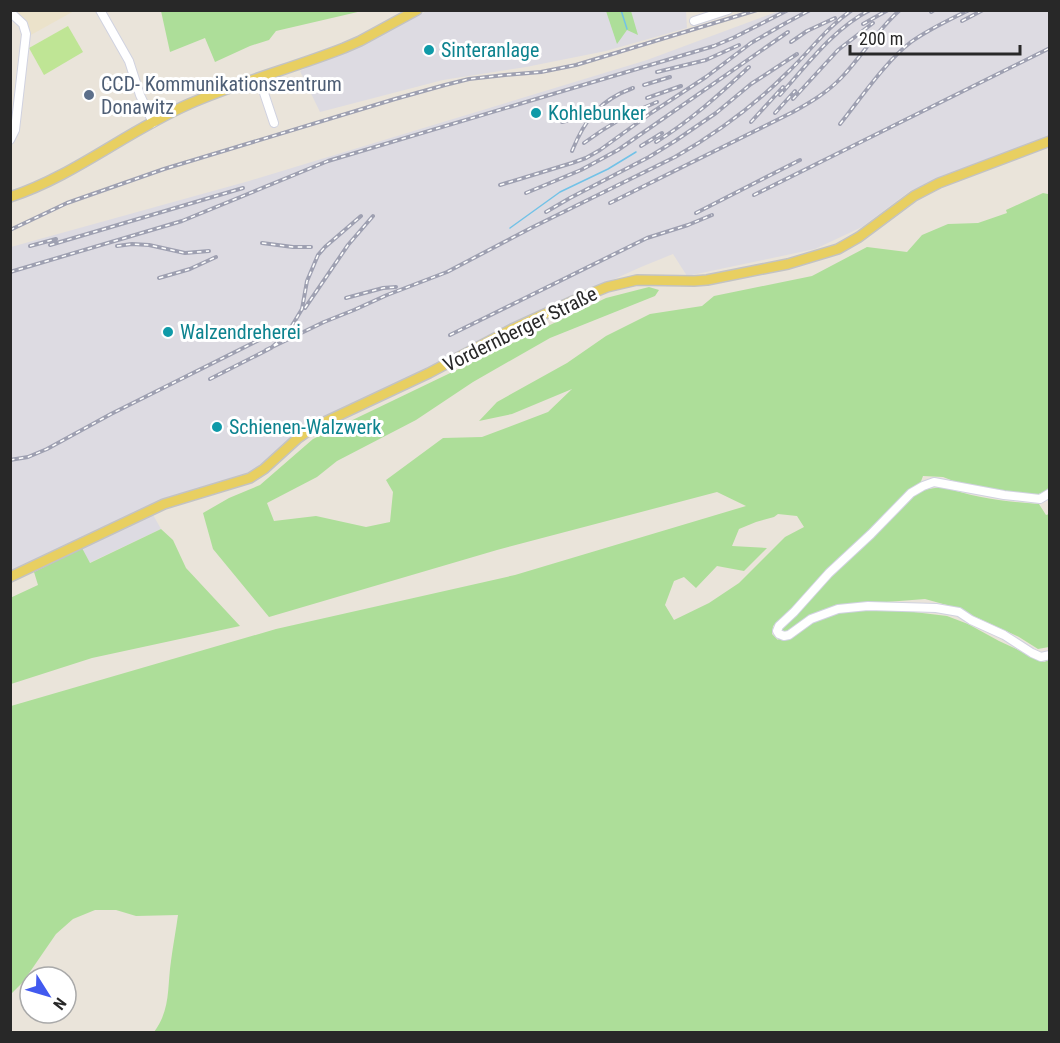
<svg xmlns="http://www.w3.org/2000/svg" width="1060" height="1043" viewBox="0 0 1060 1043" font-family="'Roboto Condensed',sans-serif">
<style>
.industrial{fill:#dddbe2}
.education{fill:#ebe2ca}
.green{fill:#adde99;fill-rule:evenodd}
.pitch{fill:#bfe595}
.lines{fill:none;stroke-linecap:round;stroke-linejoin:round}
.stream{stroke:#72c2e7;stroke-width:1.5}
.minor-casing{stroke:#d0d2e0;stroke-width:10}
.major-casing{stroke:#c3c3c3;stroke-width:12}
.minor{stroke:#fff;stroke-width:8}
.major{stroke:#e8cf61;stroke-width:9}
.rail-casing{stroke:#9ea0b1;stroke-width:4}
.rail{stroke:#fff;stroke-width:1.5;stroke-dasharray:4.5;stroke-linecap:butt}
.culture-dot{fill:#0f9aa8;stroke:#fff;stroke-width:2}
.service-dot{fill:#5c6f8a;stroke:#fff;stroke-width:2}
.labels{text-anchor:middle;stroke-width:6;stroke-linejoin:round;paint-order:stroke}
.culture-label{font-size:20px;fill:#0d838f;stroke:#fff;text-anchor:start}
.service-label{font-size:20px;fill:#4e5e75;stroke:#fff;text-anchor:start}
.street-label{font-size:20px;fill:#282828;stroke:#fff}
</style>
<rect width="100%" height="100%" fill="#eae4da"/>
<path class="industrial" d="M427,11h259l1,17 -81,23 -80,16 -83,13 -123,32 -20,-41 34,-16 19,-7z
M779,11h270v125l-69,28 -32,11 -38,16 -48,36 -47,22 -128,27 -14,-22 -32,13 -100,45 -115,59 -124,60 -20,15 -23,21 -16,8 -31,11 -201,89v-328l238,-66 398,-121z
M152,513l9,16 -72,34 -7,-15z"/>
<path class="education" d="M15,11h59l-45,25v-9l-6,-9z"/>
<path class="green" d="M161,11v-1l201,1 -86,20 -7,9 -19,6 -35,16 -10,-24 -35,14z
M606,11h25l7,24 -11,-5 -10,14z
M1043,193l5,1 1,-1v294l-3,4 -10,4 -46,-5 -26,-5 -21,-8 -20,-1 -3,8 -108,102 -12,16 -27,24 -1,8 6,6 2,-3 49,-24 48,-5v3l12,-2 58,7 21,8 31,17 45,21 5,-2v372h-895c17,-23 13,-44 17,-71 2,-16 5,-31 7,-46l-42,1 -20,-6h-21l-22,9 -17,15 -33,48 -12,12v-288l265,-77 239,-54 231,-69 -29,-14 -220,58 -228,67 -56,-68 -10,-36 26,-15 31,-13 53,-46 293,-141 43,-11 10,3 -4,6 -105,42 -77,44 -57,38 -79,41 -20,16 -50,26 7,18 42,-5 50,11 24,-5 3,-30 -7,-12 57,-42 39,-1 66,-25 24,-23 -60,25 -33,7 18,-19 70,-39 39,-27 44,-22 52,-8 12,-10 98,-20 55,-29 40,5 15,-17 26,-11 30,-1 29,-10 -1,-3zM778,514l19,2 7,11 -19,10 -46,46 -30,20 -35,17 -9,-15 9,-24 10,-4 12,11 21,-22 27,5 23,-23 -35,-2 7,-17 17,-7 18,-5z
M942,487c32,10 63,15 97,17l7,11 3,-1v133l-11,2 -19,-12 -65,-30 -29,-8 -77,6 -58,27h-4l-4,-2v-4l27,-30 99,-95 13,-11z
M161,529l12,11 13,28 54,58 -148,32 -81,26 -1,-86 28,-13 -4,-13 48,-24 8,15z"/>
<path class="pitch" d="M68,26l15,26 -39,23 -15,-27z"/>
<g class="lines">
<path class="stream" d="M621,10l6,19
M510,228l50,-36 48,-23 28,-17"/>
<g class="minor-casing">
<path id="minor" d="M100,10l29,51 11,34 13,28
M10,12l13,12 3,10 -11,96 -5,10
M694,21l34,-11
M259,78l15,45
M1050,493l-10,6 -36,-4 -70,-13 -11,4 -12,7 -40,41 -42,39 -35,39 -15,14 -2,5 2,3 5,2 5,-1 22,-16 27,-10 30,-3 68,2 23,4 12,8 33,15 28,18 9,4 9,-2"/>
</g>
<g class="major-casing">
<path id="major" d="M10,197c64,-21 117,-66 179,-93 50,-22 104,-36 155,-56l16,-7 57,-31
M10,577l154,-73 86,-26 14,-9 34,-31 14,-10 117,-55 83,-44 61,-28 34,-14 30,-7 57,1 13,-1 81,-16 50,-15 21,-12 55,-41 25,-13 111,-42"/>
</g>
<use href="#minor" class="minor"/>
<use href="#major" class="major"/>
<g class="rail-casing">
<path id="rail" d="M931,12l3,-2
M962,21l21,-11
M863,24l25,-14
M791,42l16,-11 28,-13
M657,72l49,-12 33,-15
M644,85l26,-8
M780,95c27,-30 53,-66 90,-85
M647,98l34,-12
M793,99l45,-49 35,-27
M775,113l20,-22
M562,122l33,-9
M751,122l32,-35
M840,124c21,-26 46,-63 71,-82 18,-13 38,-22 58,-32
M656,142c34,-21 64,-48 93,-75
M584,143c23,-17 47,-31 73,-41
M641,146l21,-13
M572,151c13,-32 28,-51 61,-63
M500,185l72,-22 14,-5 14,-8 51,-37 55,-36 45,-34 33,-19 26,-14
M526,193l55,-23 37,-20 170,-118
M754,195l296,-147
M610,203l183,-91c18,-10 35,-20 49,-35 20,-21 35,-47 58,-67
M546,212l24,-14 79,-41 26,-16 41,-28 35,-29 46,-30
M696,213l104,-53
M10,230l57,-27 97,-34 231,-70 50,-14 24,-6 36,-4 36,-3 35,-7 181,-55
M262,243l31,4h18
M50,245l193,-57
M30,246l26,-7
M117,246l15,-2 17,1 36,8 24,-2
M10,272l172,-51 146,-60 386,-115 21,-9 53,-27
M159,278l31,-9 26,-12
M346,298l37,-10 13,-1
M305,308l43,-63 25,-29
M450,335l197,-97 41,-13 24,-10
M266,350l58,-28 30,-12 33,-15 60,-23 84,-44 144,-71c42,-24 80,-52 114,-86 22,-21 37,-43 63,-61
M210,379l61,-31 16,-14 15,-25 5,-28 11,-26 7,-8 36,-31
M10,460l18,-3 19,-8 64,-35 174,-87"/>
</g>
<use href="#rail" class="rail"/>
</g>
<g class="culture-dot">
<circle cx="429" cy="50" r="6"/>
<circle cx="536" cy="113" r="6"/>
<circle cx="168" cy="332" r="6"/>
<circle cx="217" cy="427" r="6"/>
</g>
<circle class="service-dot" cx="89" cy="95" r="6"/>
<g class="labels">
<g class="culture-label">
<text x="441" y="57">Sinteranlage</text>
<text x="548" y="120">Kohlebunker</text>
<text x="180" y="339">Walzendreherei</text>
<text x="229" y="434">Schienen-Walzwerk</text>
</g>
<g class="service-label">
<text x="101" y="91">CCD- Kommunikationszentrum<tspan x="101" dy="23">Donawitz</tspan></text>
</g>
<g class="street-label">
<text transform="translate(520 329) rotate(-26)" y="7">Vordernberger Straße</text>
</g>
</g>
<rect width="1060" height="1043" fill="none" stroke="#282828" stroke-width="24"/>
<g transform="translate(48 995) rotate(127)"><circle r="28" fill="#ffffff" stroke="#a9a9a9" stroke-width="1.5"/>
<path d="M0-4.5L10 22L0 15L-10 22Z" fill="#425aef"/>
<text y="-9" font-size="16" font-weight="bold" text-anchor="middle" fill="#282828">N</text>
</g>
<path d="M850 45v9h170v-9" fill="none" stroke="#282828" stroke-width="3"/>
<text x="859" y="45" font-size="18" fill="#282828" stroke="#ffffff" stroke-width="4.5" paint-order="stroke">200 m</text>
</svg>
